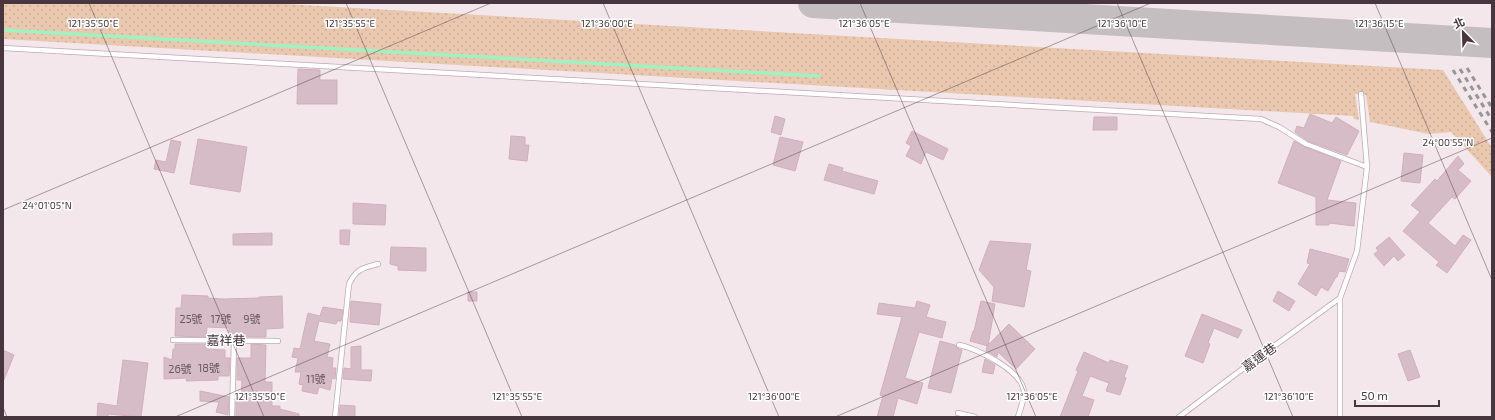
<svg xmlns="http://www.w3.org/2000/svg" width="1495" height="420" viewBox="0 0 1495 420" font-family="'Exo 2','Noto Sans TC',sans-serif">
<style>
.grass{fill:url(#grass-dots)}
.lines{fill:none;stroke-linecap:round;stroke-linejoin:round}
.stream{stroke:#a2f2c1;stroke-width:3.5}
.taxiway{stroke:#c5bec0;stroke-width:30}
.building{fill:#d6bcc7;stroke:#d1afbd}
.service-casing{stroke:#c0a9b2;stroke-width:6}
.service{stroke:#fff;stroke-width:4.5}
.rail{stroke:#969696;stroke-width:3;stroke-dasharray:5 5;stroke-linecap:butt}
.ticks{fill:none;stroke:#47363d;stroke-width:1;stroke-opacity:0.45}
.labels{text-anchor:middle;stroke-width:3;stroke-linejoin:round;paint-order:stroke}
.number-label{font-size:11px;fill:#6b5860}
.street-label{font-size:13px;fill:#47363d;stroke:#fff}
.ticks-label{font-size:10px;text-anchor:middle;fill:#47363d;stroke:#fff;stroke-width:3;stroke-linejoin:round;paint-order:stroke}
</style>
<defs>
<pattern id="grass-dots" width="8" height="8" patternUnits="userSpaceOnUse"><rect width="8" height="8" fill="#e9c8af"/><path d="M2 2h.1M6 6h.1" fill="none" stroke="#c9ac97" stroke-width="1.8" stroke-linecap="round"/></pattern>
</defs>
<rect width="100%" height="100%" fill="#f4e7eb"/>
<path class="grass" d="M3,3h265l1175,67 49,78v29l-41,-45 -22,2 -59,-12 -4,-27 -11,-1 4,26 -5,-1 -1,-3 -1350,-77z"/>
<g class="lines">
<path class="stream" d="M3,30l816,46"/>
<path class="taxiway" d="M813,3l679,40"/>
</g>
<path class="building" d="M298,69l22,1v10h17v24h-40z
M1310,114l22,9 4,-6 23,14 -12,24 -39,-14 -13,-9 2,-6 7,2z
M775,116l10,3 -4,16 -10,-3z
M1094,117h23v13h-24z
M912,131l36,18 -5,11 -17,-8 -5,12 -15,-8 5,-10 -5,-3z
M511,136l14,1v8h4l-2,16 -18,-2z
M780,137l23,5 -8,29 -22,-6z
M198,139l49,8 -7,45 -50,-8z
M171,140l10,2 -7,31 -20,-4 2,-9 10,2z
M1294,141l11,6 36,14 -14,39 29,3 -2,23 -25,-3v2h-13v-28l-38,-14z
M1404,153l19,2 -3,28 -19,-2z
M1458,156l6,8 -6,6 13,11 -16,18 -3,-2 -24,26 27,23 8,-11 8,5 -24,33 -11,-8 3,-3 -36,-31 17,-19 -9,-7 24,-26 2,2z
M829,164l14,4 -1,3 36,10 -4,13 -50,-14z
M353,203l33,2 -1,20 -32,-1z
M340,230h10l-1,15 -9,-1z
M272,233v12h-39v-11z
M1389,237l16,18 -7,6 -4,-5 -10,10 -10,-12 4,-3 -2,-3z
M990,241l41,3 -5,26 5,1 -7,36 -32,-6 2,-14 -15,-17z
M391,247l35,1v23l-28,-1v-4l-8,-2z
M1310,249l39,10 -4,13 -6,-1 -2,6h-1l-8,14 -7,-4 -5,9 -18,-12 12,-20 -3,-1z
M1278,291l17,10 -6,10 -16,-10z
M468,292h9v9h-9z
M182,295l26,1v2l15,1 36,-1v-1l23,-1 1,32 -17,1v8h-37v-9l-22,-1 -1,10 -31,-1 1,-28h5z
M351,301l30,3 -2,21 -29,-3z
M917,301l13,4 -4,12 20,5 -4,16 -23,-6 -14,46 18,5 -6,21 -19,-6 -5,19h-16l6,-21 -3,-1 22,-78 -25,-3 2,-11 36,5z
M981,301l14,3 -7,42 -18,-5 3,-10h1z
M323,307l20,3 -2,11h-4l-1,3 -17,-3 -5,20 16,3 -3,13 6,1 -1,10h4l-1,11 -3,-1 -2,12 -11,-3 -2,7 -15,-3 1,-6 -4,-1 2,-12h-6l3,-14 -6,-1 2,-9 6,1 8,-36 12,3z
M1202,314l40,16 -4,8 -24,-10 -6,15 2,1 -7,19 -18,-7z
M1009,324l26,25 -19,20 -18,-17 -1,5 -11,-6 1,-5z
M940,341l15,4 2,3 5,2 -11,43 -23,-5z
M175,344h31v5l19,1v8h5l-1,18h-11v4l-32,1 1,-3 -23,1v-22l8,3 1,-11h2z
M251,344l15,1 -1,37h7v24h8v3l19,5v3h-63v-18l5,1 1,-20h-5v-22h14z
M361,346v24h11l-1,11 -28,-2 1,-11 7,1v-22z
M3,350l11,5 -11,27z
M1410,350l10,27 -12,4 -10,-27z
M1084,352l25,11 1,-3 18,6 -4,11 2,1 -6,17 -14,-4 3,-8 -19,-7 -8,20 12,4 -6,17h-28l18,-46 -2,-1z
M985,359l10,6 -2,9 -11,-2z
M123,360l25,3 -7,54 -33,-3v3h-11l1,-14 19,3z
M200,391l29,6 -1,18 -12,-3 3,-10 -19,-1z
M340,405l15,1v11h-16z"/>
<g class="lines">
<g class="service-casing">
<path id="service" d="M3,48l1258,71 18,8 27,17 61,23
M173,340l105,1
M959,345c17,3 65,26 65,48 0,7 -4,17 -6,24
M958,413l17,4
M232,417l2,-77
M335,417l14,-133c7,-15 14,-16 29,-20
M1179,417l54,-41 107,-78
M1340,417v-119l17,-47 10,-84 -6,-73"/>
</g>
<use href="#service" class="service"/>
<path class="rail" d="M1467,68l25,40
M1460,69l32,51
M1453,70l39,62"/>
</g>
<path class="ticks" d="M89,3l175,414M346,3l176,414M603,3l176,414M860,3l176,414M1117,3l176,414M1375,3l117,277M3,210l488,-207M3,407l4,10M175,417l976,-414M835,417l657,-279"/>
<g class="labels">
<g class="number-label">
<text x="191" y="323">25號</text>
<text x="221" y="323">17號</text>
<text x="252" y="323">9號</text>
<text x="209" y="372">18號</text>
<text x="180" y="373">26號</text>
<text x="316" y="383">11號</text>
</g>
<g class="street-label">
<text x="226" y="345">嘉祥巷</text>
<text transform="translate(1259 357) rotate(-36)" y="5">嘉運巷</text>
</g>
</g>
<g class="ticks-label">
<text x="93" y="27">121°35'50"E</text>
<text x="350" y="27">121°35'55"E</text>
<text x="607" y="27">121°36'00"E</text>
<text x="864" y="27">121°36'05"E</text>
<text x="1122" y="27">121°36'10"E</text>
<text x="1379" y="27">121°36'15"E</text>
<text x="1448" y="146">24°00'55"N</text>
<text x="47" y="209">24°01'05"N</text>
<text x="260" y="400">121°35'50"E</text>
<text x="517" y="400">121°35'55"E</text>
<text x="774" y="400">121°36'00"E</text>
<text x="1032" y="400">121°36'05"E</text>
<text x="1289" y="400">121°36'10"E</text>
</g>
<rect width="1495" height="420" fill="none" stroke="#47363d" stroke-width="8"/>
<g transform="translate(1463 32) rotate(337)" stroke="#ffffff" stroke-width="3" paint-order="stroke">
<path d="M0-3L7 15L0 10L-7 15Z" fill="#47363d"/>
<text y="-6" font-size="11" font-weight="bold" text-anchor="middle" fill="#47363d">北</text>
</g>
<path d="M1355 400v6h84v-6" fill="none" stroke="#47363d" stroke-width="2"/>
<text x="1361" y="400" font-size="12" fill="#47363d" stroke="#ffffff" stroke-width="3" paint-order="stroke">50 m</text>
</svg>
